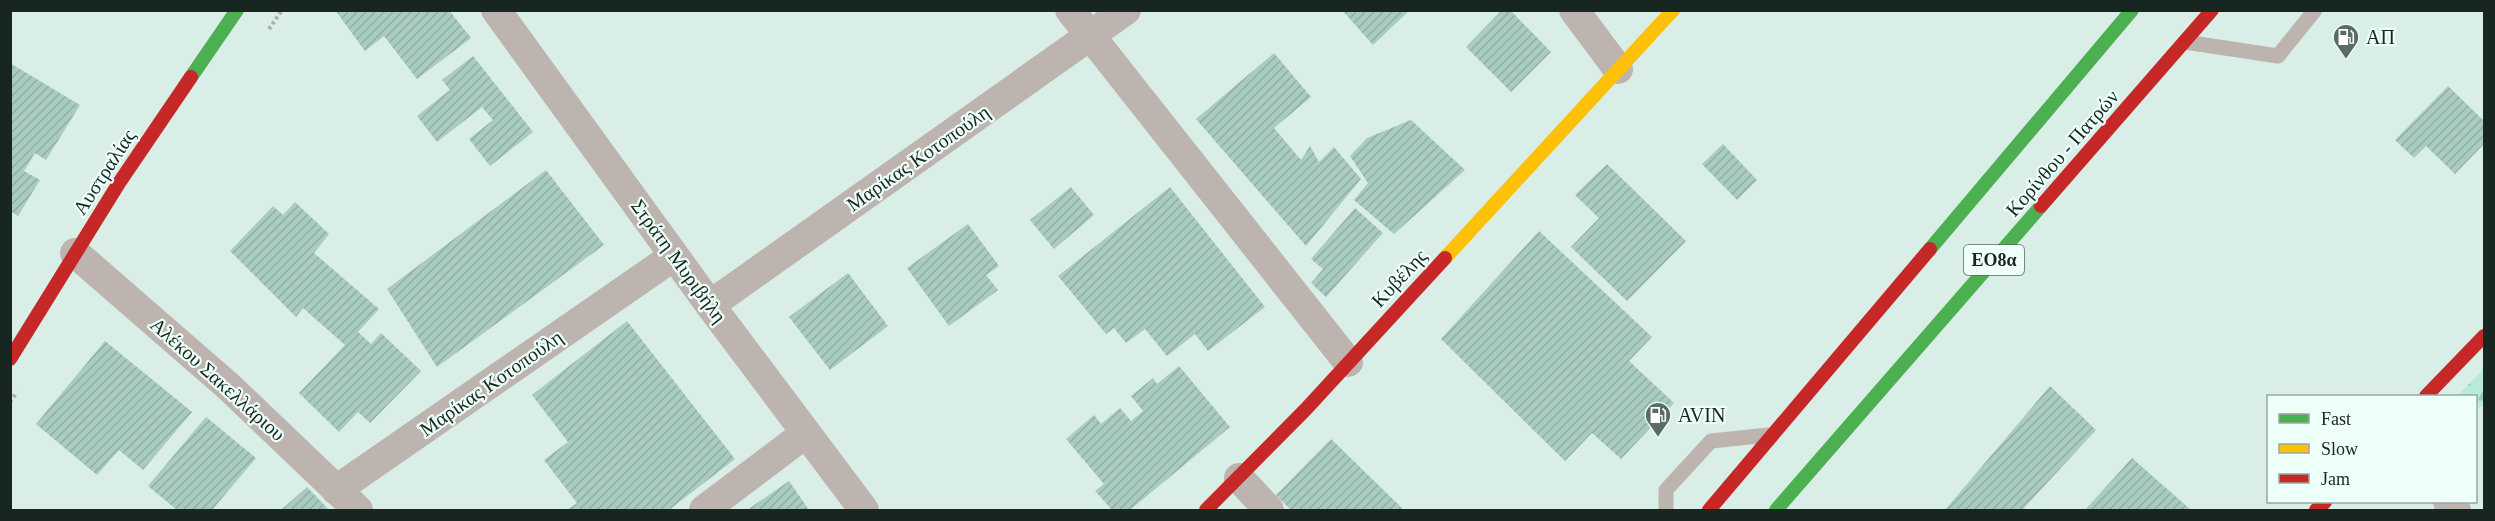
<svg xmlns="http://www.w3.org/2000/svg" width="2495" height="521" viewBox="0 0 2495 521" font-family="'Times New Roman',serif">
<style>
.forest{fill:url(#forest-firs)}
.building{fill:url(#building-hatch)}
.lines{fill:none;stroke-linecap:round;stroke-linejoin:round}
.path{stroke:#aeada8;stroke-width:4;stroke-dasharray:3 3;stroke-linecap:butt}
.lane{stroke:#bdb4af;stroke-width:15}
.street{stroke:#bdb4af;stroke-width:30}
.fast{stroke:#4caf50;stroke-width:14}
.slow{stroke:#ffc107;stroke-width:14}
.jam{stroke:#c62828;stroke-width:14}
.labels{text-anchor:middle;stroke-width:4.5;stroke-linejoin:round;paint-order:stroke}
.shield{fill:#eefef8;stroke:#586762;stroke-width:1.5}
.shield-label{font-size:18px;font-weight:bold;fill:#172621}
.poi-label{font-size:20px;fill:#172621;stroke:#eefef8;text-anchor:start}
.street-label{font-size:20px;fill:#172621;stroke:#eefef8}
</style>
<defs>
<pattern id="forest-firs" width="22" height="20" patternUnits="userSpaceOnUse" patternTransform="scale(1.5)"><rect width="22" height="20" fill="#b8ebda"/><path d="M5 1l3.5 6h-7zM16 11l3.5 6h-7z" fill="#9dc9bb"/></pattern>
<pattern id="building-hatch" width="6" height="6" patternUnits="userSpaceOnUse" patternTransform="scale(1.5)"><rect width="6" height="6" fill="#a9cbc1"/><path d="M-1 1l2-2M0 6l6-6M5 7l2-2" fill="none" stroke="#91aea6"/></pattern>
</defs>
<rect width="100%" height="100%" fill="#d8eee6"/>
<path class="forest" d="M2484,369v34l-8,9v-16h-19z"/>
<path class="building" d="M335,10h114l22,28 -54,41 -33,-43 -19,15z
M1342,10h68l-37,35z
M1502,10h8l41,42 -40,40 -45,-45z
M1274,53l37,44 -37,31 27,32 9,-14 9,16 15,-15 27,32 -55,67 -110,-127z
M473,56l60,76 -43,34 -21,-27 24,-19 -11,-13 -45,35 -20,-26 33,-26 -8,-10z
M10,63l70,42 -34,55 -11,-7 -11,18 16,9 -22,36 -8,-5z
M2448,86l36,35v23l-29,30 -29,-28 -12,12 -19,-18z
M1411,120l54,50 -71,64 -40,-34 14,-17 -18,-27 17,-18z
M1723,144l34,36 -20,20 -35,-36z
M1607,164l79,77 -59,60 -56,-54 28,-29 -24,-23z
M546,170l58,75 -167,122 -50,-78z
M1071,187l23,28 -40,34 -24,-29z
M1170,187l95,120 -57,44 -13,-17 -28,22 -22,-27 -19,14 -12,-15 -8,6 -48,-58z
M295,202l34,32 -15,19 65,56 -21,23 13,12 10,-11 40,38 -51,52 -12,-11 -19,20 -40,-39 46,-48 -42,-37 -7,9 -66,-66 43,-45 10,9z
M1355,208l28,25 -57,64 -15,-14 12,-14 -12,-10z
M968,224l31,42 -13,9 12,15 -49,36 -42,-58z
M1539,231l113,106 -23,24 45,42 -53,56 -29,-26 -27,28 -124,-122z
M848,273l40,53 -58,44 -41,-53z
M627,321l108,138 -66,51h-102l10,-7 -33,-43 24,-18 -36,-47z
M105,341l87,71 -49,58 -24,-20 -22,25 -61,-51z
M1179,366l51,61 -100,83h-18l-17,-19 9,-7 -38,-45 28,-24 7,9 19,-16 11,13 12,-10 -12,-15 22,-18 4,6z
M2050,386l46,44 -72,78 2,2h-81z
M206,417l50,41 -44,52h-35l-29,-24z
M1331,439l73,71h-113l-15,-15z
M2132,458l59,52h-106z
M789,481l20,29h-62z
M307,487l22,23h-48z"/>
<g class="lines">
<path class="path" d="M269,29l13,-19
M10,402l7,-10"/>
<path class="lane" d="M2185,42l93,14 37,-46
M1666,510v-20l45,-49 57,-6"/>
<path class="street" d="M496,10l214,295 154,205
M1070,10l278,352
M1574,10l44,59
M75,253l153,133 130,124
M710,305l416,-295
M1239,478l30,32
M336,490l338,-234
M2448,502l8,8
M704,510l102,-77"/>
<path class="fast" d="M191,77l46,-67
M1930,249l202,-239
M1776,510l265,-304"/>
<path class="slow" d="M1445,258l228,-248"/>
<path class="jam" d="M2041,206l171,-196
M10,359l109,-176 72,-106
M2426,396l58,-60
M1206,510l100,-101 139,-151
M1709,510l221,-261
M2316,510l9,-8"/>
</g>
<defs>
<g id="fuel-pin" transform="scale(1.35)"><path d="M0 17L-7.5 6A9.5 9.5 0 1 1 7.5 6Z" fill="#5b6c66" stroke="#eefef8"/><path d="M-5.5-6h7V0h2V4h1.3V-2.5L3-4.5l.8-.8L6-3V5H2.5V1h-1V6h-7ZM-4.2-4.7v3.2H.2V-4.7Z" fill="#fff"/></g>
</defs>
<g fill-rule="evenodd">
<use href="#fuel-pin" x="2346" y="37"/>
<use href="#fuel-pin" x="1658" y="415"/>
</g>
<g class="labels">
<rect class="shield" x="1964" y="245" width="60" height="30" rx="4.5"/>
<g class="shield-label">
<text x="1994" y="266">ΕΟ8α</text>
</g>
<g class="poi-label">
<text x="2366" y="44">ΑΠ</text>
<text x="1678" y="422">AVIN</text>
</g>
<g class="street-label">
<text transform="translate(2062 153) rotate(-49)" y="7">Κορίνθου - Πατρών</text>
<text transform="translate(918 158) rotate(-35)" y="7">Μαρίκας Κοτοπούλη</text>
<text transform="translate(104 172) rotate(-57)" y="7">Αυστραλίας</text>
<text transform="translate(679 261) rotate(54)" y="7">Στράτη Μυριβήλη</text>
<text transform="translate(1399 278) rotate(-47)" y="7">Κυβέλης</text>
<text transform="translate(218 379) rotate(42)" y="7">Αλέκου Σακελλάριου</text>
<text transform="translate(491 383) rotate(-35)" y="7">Μαρίκας Κοτοπούλη</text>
</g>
</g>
<rect width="2495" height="521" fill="none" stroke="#172621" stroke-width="24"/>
<rect x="2267" y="395" width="210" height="108" fill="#eefef8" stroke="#98a8a2" stroke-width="1.5"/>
<rect x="2279" y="414" width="30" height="9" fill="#4caf50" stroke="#98a8a2" stroke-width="1.5"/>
<text x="2321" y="425" font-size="18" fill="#172621">Fast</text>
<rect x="2279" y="444" width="30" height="9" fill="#ffc107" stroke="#98a8a2" stroke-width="1.5"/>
<text x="2321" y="455" font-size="18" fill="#172621">Slow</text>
<rect x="2279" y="474" width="30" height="9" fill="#c62828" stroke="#98a8a2" stroke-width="1.5"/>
<text x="2321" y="485" font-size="18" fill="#172621">Jam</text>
</svg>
